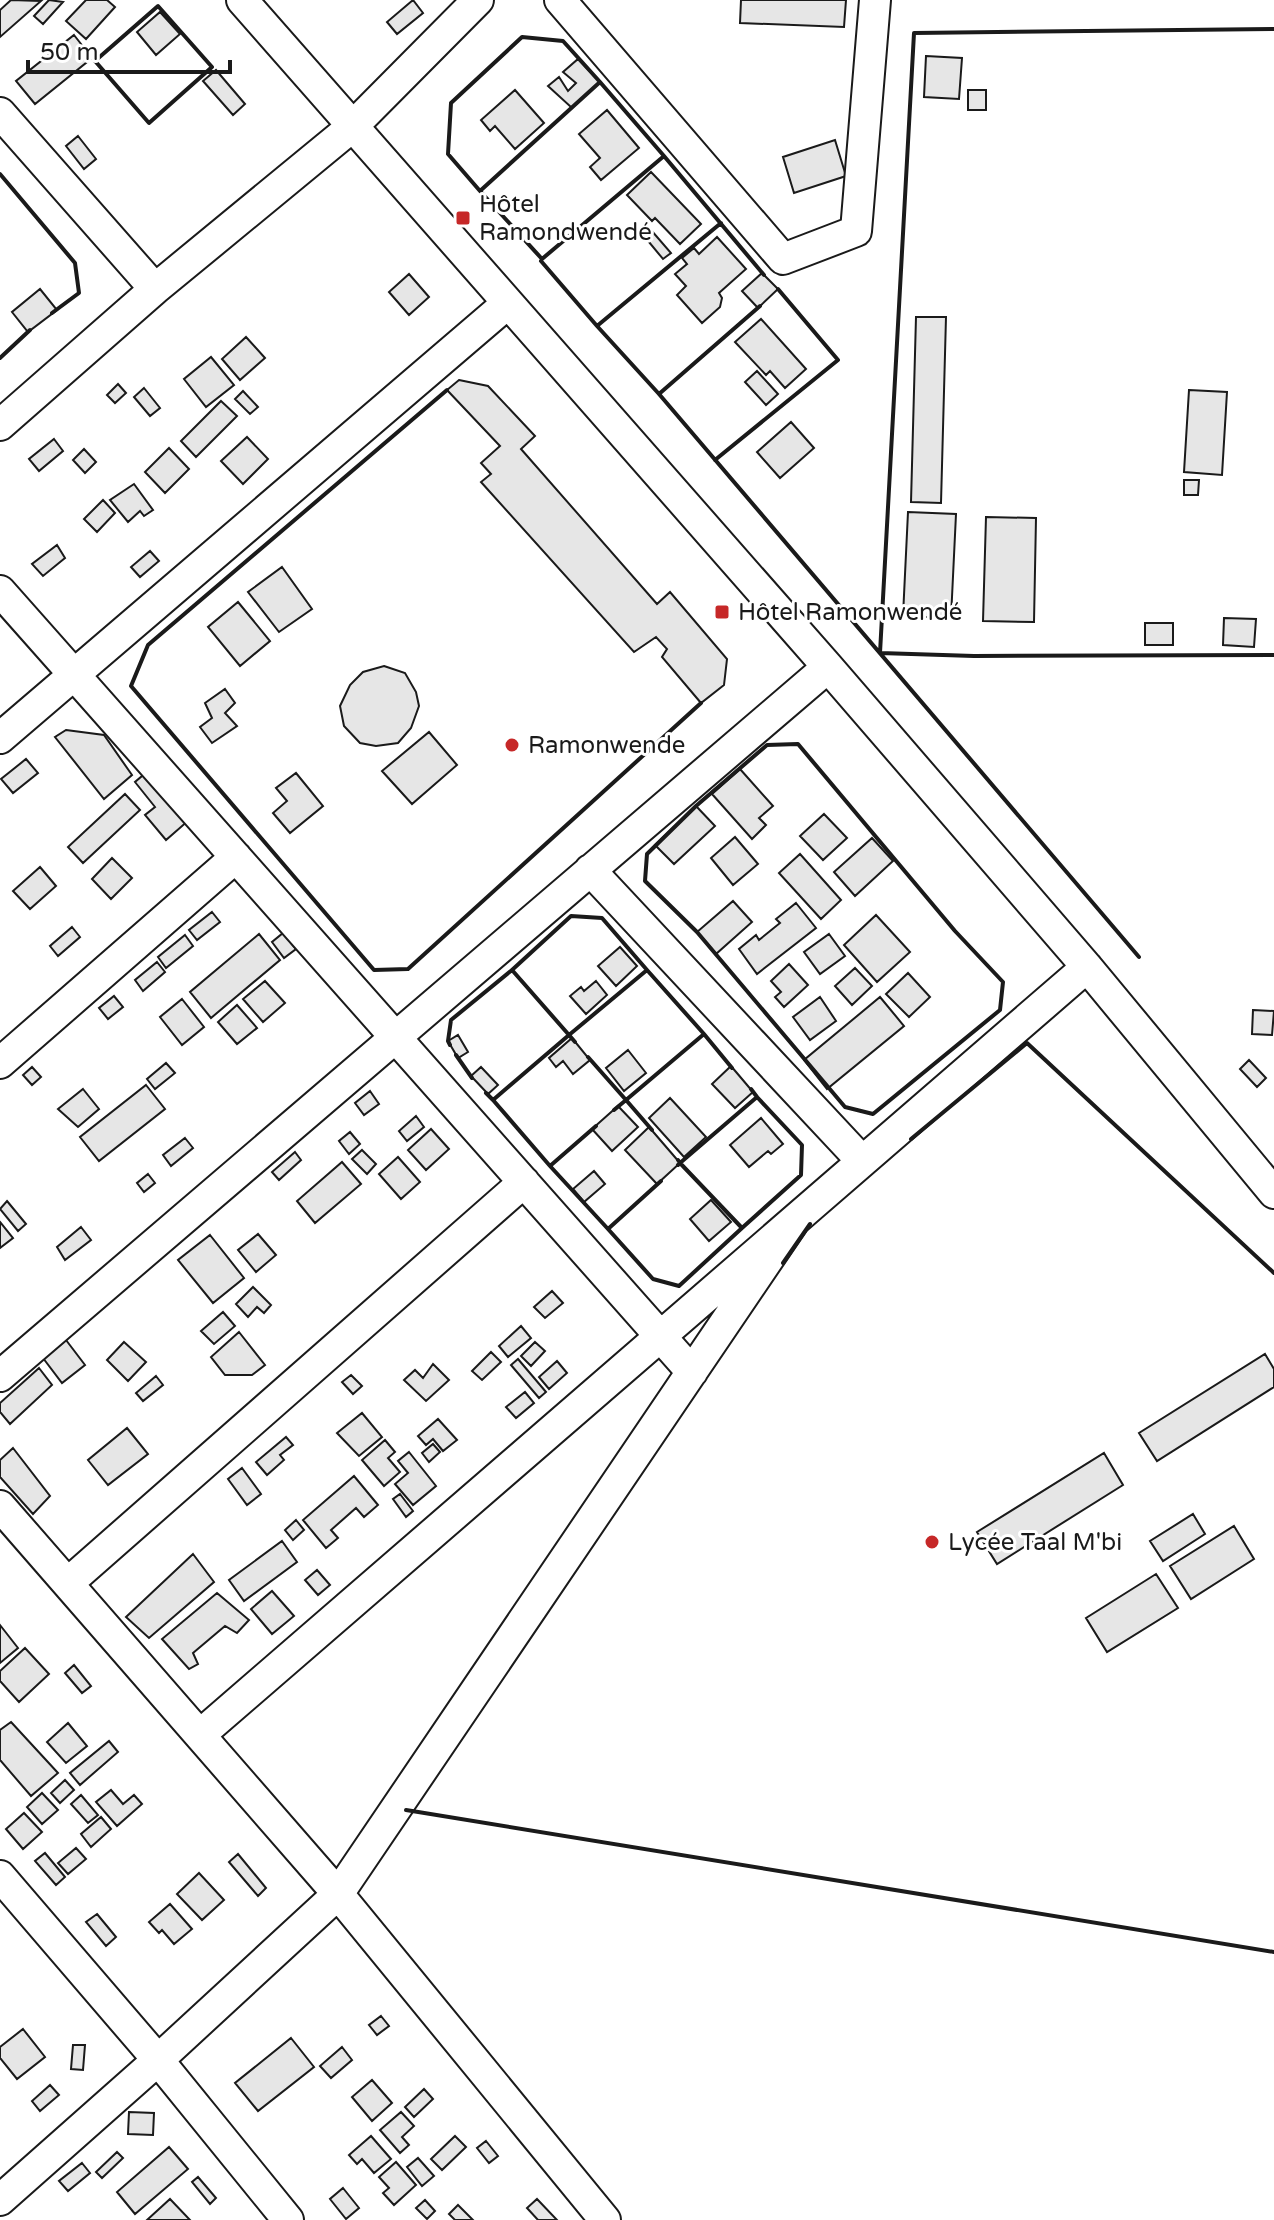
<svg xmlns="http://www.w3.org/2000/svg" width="1274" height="2220" viewBox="0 0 1274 2220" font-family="'Varela Round',sans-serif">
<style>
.building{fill:#e6e6e6;stroke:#1a1a1a;stroke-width:2}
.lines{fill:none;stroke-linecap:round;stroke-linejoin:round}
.minor-casing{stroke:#1a1a1a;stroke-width:34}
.minor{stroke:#fff;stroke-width:30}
.wall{stroke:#1a1a1a;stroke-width:4}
.poi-dot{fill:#c62828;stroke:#fff;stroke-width:3}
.labels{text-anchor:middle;stroke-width:6;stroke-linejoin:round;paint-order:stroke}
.poi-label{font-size:24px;fill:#1a1a1a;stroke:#fff;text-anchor:start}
</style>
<rect width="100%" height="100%" fill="#fff"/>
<path class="building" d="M11,0l30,1 -41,36v-27z
M49,0l14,2 -20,22 -9,-8z
M86,0h21l8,7 -29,32 -20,-18z
M413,0l10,13 -26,21 -10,-12z
M741,0h105l-2,27 -104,-4z
M160,12l20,22 -24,21 -19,-23z
M74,35l18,23 -57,46 -19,-23z
M926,56l36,2 -3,41 -35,-2z
M578,59l22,23 -28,26 -24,-22 11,-9 9,14 8,-8 -13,-11z
M216,70l29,34 -12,11 -30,-34z
M515,90l29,33 -29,26 -20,-23 -5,5 -9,-11z
M968,90h18v20h-18z
M607,110l32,38 -38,32 -11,-13 10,-9 -21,-24z
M78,136l18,23 -12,10 -18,-23z
M835,140l11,36 -52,17 -11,-36z
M651,172l50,52 -21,20 -25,-26 -3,3 -25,-26z
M651,230l20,23 -8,6 -19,-23z
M717,237l29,32 -27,24 3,5 -2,9 -18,16 -25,-28 9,-9 -11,-12 12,-10 -5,-6 12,-10 5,6z
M762,273l16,16 -20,19 -16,-17z
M409,274l20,23 -20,18 -20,-23z
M40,289l17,21 -29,22 -16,-20z
M916,317h30l-5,186 -30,-1z
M761,319l45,50 -21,19 -15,-17 -4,4 -31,-33z
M246,337l19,21 -25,22 -18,-21z
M211,357l23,28 -28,22 -22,-28z
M757,371l21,23 -12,11 -21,-23z
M459,380l29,6 47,50 -14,13 136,155 13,-12 57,67 -3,26 -23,18 -39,-46 5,-8 -11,-12 -22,15 -153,-170 10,-8 -10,-11 19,-17 -53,-56z
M118,384l8,9 -11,10 -8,-8z
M144,388l16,20 -10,8 -16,-19z
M1189,390l38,2 -5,83 -38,-3z
M243,391l15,16 -8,7 -15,-15z
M221,401l16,15 -41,41 -15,-16z
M791,422l23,26 -34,30 -23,-26z
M247,437l21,22 -25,25 -22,-23z
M54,439l9,12 -24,20 -10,-12z
M169,448l20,21 -24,24 -20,-21z
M84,449l12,13 -11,11 -12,-13z
M1184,480h15l-1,15h-14z
M134,484l19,26 -9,6 -4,-5 -12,11 -18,-22z
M103,500l12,13 -18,19 -13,-13z
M908,512l48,2 -5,104 -48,-2z
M986,517l50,1 -2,104 -51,-1z
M57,545l8,13 -22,18 -11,-12z
M150,551l9,10 -19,16 -9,-10z
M282,567l30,42 -33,23 -31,-40z
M238,602l32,39 -30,25 -32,-39z
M1224,618l32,1 -2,28 -31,-2z
M1145,623h28v22h-28z
M384,666l21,7 11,19 3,14 -8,22 -13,15 -22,3 -16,-3 -16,-17 -4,-20 10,-21 13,-13z
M225,689l10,14 -10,10 12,13 -25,17 -12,-16 12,-9 -7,-15z
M66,730l38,5 28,40 -28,24 -49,-62z
M429,732l28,33 -45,39 -30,-33z
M26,759l12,14 -25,20 -12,-14z
M740,769l33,37 -14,12 7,7 -14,14 -40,-45z
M148,771l41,49 -23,20 -21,-25 10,-8 -20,-25z
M296,773l27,33 -33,27 -17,-20 14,-12 -11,-13z
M125,794l15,16 -57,53 -15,-16z
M696,806l19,20 -41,38 -19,-19z
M824,814l23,24 -24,22 -23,-24z
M735,837l23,27 -25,21 -22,-27z
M872,838l21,23 -38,35 -21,-24z
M800,854l41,46 -20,19 -42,-46z
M112,858l20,20 -21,21 -19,-20z
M40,867l16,19 -26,23 -17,-18z
M733,901l19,21 -36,32 -19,-22z
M796,903l20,25 -59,46 -18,-25 17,-14 3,5 21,-17 -4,-4z
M212,912l8,10 -23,18 -8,-10z
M876,915l34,37 -33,30 -33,-37z
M72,927l8,10 -22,19 -8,-10z
M283,933l13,16 -12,9 -12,-16z
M259,934l21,26 -69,58 -21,-26z
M829,934l16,22 -25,18 -16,-22z
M185,935l8,11 -27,22 -8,-11z
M620,947l17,19 -21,20 -18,-20z
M157,962l8,10 -22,19 -8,-11z
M789,964l19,21 -24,22 -9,-10 6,-5 -10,-11z
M855,968l17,18 -20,19 -17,-19z
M908,973l22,24 -21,20 -23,-23z
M265,981l20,22 -22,19 -20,-23z
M596,981l11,14 -21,19 -16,-18 11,-9 3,4z
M114,996l9,11 -15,12 -9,-11z
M820,997l16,24 -26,19 -17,-23z
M880,997l24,29 -77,63 -23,-29z
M182,999l22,28 -22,18 -22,-28z
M237,1005l20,23 -20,16 -19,-22z
M1253,1010l21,1 -2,24 -20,-1z
M458,1035l10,17 -10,6 -10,-17z
M572,1038l18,22 -17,14 -10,-13 -7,6 -7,-9z
M628,1050l18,23 -22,18 -18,-23z
M1249,1060l17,18 -9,9 -17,-18z
M166,1063l9,10 -20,16 -8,-10z
M731,1066l22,26 -18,16 -23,-24z
M32,1067l9,10 -9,8 -9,-10z
M481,1067l17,18 -10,9 -17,-18z
M146,1085l19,24 -66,52 -19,-24z
M83,1089l16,20 -21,18 -20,-18z
M370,1091l9,13 -15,11 -9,-12z
M670,1098l36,39 -22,20 -35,-39z
M618,1106l20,21 -26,24 -20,-22z
M416,1116l8,11 -17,14 -8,-10z
M761,1118l22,26 -12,10 -3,-3 -19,16 -19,-22z
M649,1127l31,36 -23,21 -32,-34z
M431,1129l18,20 -23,21 -18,-20z
M350,1132l10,12 -11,10 -10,-13z
M185,1138l8,10 -22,18 -8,-11z
M362,1150l14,14 -9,10 -15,-15z
M295,1152l6,8 -22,20 -7,-8z
M398,1157l22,25 -19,17 -22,-25z
M342,1162l19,22 -46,39 -18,-22z
M594,1171l11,13 -21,18 -11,-13z
M148,1174l7,9 -11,9 -7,-9z
M711,1200l20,22 -22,19 -19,-22z
M7,1201l19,23 -8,7 -18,-22z
M0,1222l13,16 -13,10z
M81,1227l10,13 -26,20 -8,-13z
M258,1234l18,21 -20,17 -18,-22z
M210,1235l34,43 -31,25 -35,-43z
M253,1287l18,18 -7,8 -7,-6 -9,10 -12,-13z
M552,1291l11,12 -18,15 -11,-11z
M223,1312l12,14 -21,18 -13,-13z
M521,1326l10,12 -23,19 -9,-11z
M239,1332l26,33 -13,10h-27l-14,-18z
M66,1340l19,25 -23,18 -19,-25z
M124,1342l22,20 -18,19 -21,-21z
M535,1342l10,9 -14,15 -10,-10z
M491,1352l10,10 -19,18 -10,-9z
M1265,1354l9,15v18l-117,74 -18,-28z
M518,1359l28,33 -7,6 -28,-33z
M557,1361l10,12 -18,16 -10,-12z
M433,1364l16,16 -23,21 -22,-21 11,-10 8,8z
M39,1368l13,17 -42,39 -10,-12v-9z
M351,1375l11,11 -9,8 -11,-12z
M156,1376l7,9 -20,16 -7,-8z
M525,1392l9,11 -18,15 -10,-11z
M362,1413l20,24 -23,19 -22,-23z
M438,1419l19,21 -14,11 -10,-12 -7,6 -8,-9z
M127,1428l21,26 -40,31 -20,-25z
M286,1437l7,8 -13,10 4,5 -17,15 -11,-13z
M385,1440l10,12 -7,6 12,14 -16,14 -22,-26z
M433,1444l7,8 -11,10 -7,-9z
M13,1448l37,48 -17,18 -33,-37v-17z
M409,1452l27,34 -23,19 -18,-21 13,-11 -10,-12z
M1104,1453l19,32 -126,79 -20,-32z
M242,1468l19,26 -14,11 -19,-26z
M354,1476l24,29 -14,12 -8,-9 -25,22 7,8 -12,10 -23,-28z
M400,1494l13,17 -7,6 -13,-18z
M1193,1514l12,20 -42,27 -13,-20z
M296,1520l8,10 -11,10 -8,-10z
M1234,1526l20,33 -63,40 -21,-33z
M282,1541l15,21 -53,39 -15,-21z
M193,1554l21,28 -65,56 -23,-21z
M317,1570l13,15 -12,10 -13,-15z
M1156,1574l22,34 -71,44 -21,-34z
M272,1591l22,25 -22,18 -21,-25z
M217,1593l32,27 -12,13 -12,-7 -32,27 5,11 -9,5 -27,-30z
M0,1625l18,23 -18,15z
M25,1648l24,26 -30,28 -19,-21v-10z
M74,1665l17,21 -9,7 -17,-20z
M11,1722l47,51 -27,23 -31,-36v-30z
M68,1723l19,23 -21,17 -19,-21z
M109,1741l9,11 -38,33 -10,-12z
M65,1780l9,10 -14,13 -9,-10z
M111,1790l12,14 11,-9 8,9 -25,22 -21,-24z
M42,1793l16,17 -16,14 -15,-17z
M81,1795l17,20 -10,8 -17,-19z
M24,1813l18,19 -19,17 -17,-20z
M101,1817l10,12 -20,18 -10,-13z
M76,1848l10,11 -18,15 -10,-11z
M45,1853l20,24 -9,8 -21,-24z
M238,1854l28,34 -8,8 -29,-34z
M199,1873l25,27 -22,20 -25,-26z
M170,1904l22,25 -18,15 -12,-14 -3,3 -10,-11z
M97,1914l19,23 -10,9 -20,-24z
M381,2016l8,10 -12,9 -8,-10z
M23,2029l22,28 -28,22 -17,-21v-11z
M291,2038l23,29 -56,44 -23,-28z
M73,2045h12l-2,25 -12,-1z
M342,2047l10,13 -21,18 -11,-12z
M372,2080l20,23 -20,18 -20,-24z
M50,2085l9,10 -19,16 -8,-10z
M424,2089l9,10 -19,18 -9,-10z
M129,2112l25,1 -1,22 -25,-1z
M401,2112l13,14 -12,11 7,8 -9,8 -20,-23z
M371,2136l20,23 -17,14 -12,-14 -5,5 -8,-9z
M455,2136l11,11 -24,23 -11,-11z
M486,2141l12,15 -9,7 -12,-15z
M169,2147l19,22 -53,45 -18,-22z
M117,2152l6,6 -21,20 -6,-6z
M418,2158l16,18 -12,10 -15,-19z
M396,2162l20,23 -22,20 -11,-12 6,-5 -10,-11z
M82,2163l8,10 -22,18 -9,-10z
M198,2177l18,21 -6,6 -18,-22z
M343,2188l16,20 -13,11 -16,-20z
M170,2199l20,21h-43z
M537,2199l20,21h-19l-11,-12z
M425,2200l10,11 -8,8 -11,-11z
M458,2205l15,15h-18l-6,-6z"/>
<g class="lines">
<g class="minor-casing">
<path id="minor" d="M242,0l586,667 259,300 187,226
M560,0l223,259 73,-28 19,-231
M0,113l155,176
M0,425l155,-136 198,-163 125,-126
M0,591l692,781
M0,738l508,-435
M590,870l272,291
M0,1063l236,-206
M0,1376l828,-709
M0,1506l338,388 267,326
M68,1583l456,-401
M201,1734l886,-767
M0,1876l158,184 130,160
M0,2200l158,-140 180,-166 456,-673"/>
</g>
<use href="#minor" class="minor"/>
<path class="wall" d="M158,6l54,61 -63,56 -54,-62z
M1274,29l-360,4 -34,620 94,3 300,-1
M522,37l41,4 37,41 -120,109 -32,-37 3,-51z
M664,156l100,119
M0,174l75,89 4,30 -27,20
M480,191l62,68 122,-103 -64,-74
M721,223l-124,103 62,68 101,-88
M541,261l56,65
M0,358l30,-28
M447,390l-299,255 -17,41 243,284 34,-1 293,-266
M659,394l480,563
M715,460l123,-100 -60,-71
M798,744l157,187 48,51 -3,28 -127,104 -28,-7 -148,-175 -52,-51 2,-27 49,-48 71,-61z
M571,916l31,2 45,52 -78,65 -57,-65z
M647,970l57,64 -78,66 26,30
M704,1034l28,34
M450,1045l-2,-4 3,-21 61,-50
M456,1055l16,23
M588,1057l38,43 -12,10
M486,1093l7,7 76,-65 6,7
M493,1100l57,66 46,-40
M911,1139l116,-96 247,230
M678,1160l2,3 77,-66 -6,-8
M550,1166l58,63 53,-48
M742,1228l59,-53 1,-30 -45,-48
M608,1229l45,50 26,7 63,-58 -62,-65 -2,2
M783,1263l27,-39
M406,1810l868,142"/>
</g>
<g class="poi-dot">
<rect x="455" y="210" width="16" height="16" rx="4"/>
<rect x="714" y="604" width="16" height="16" rx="4"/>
<circle cx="512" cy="745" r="8"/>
<circle cx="932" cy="1542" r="8"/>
</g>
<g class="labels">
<g class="poi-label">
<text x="479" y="212">Hôtel<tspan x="479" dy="28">Ramondwendé</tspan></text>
<text x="738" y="620">Hôtel Ramonwendé</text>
<text x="528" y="753">Ramonwende</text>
<text x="948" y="1550">Lycée Taal M'bi</text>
</g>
</g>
<path d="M28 60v12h202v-12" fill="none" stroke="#1a1a1a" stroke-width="4"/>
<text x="40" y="60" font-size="24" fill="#1a1a1a" stroke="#ffffff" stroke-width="6" paint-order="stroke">50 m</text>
</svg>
